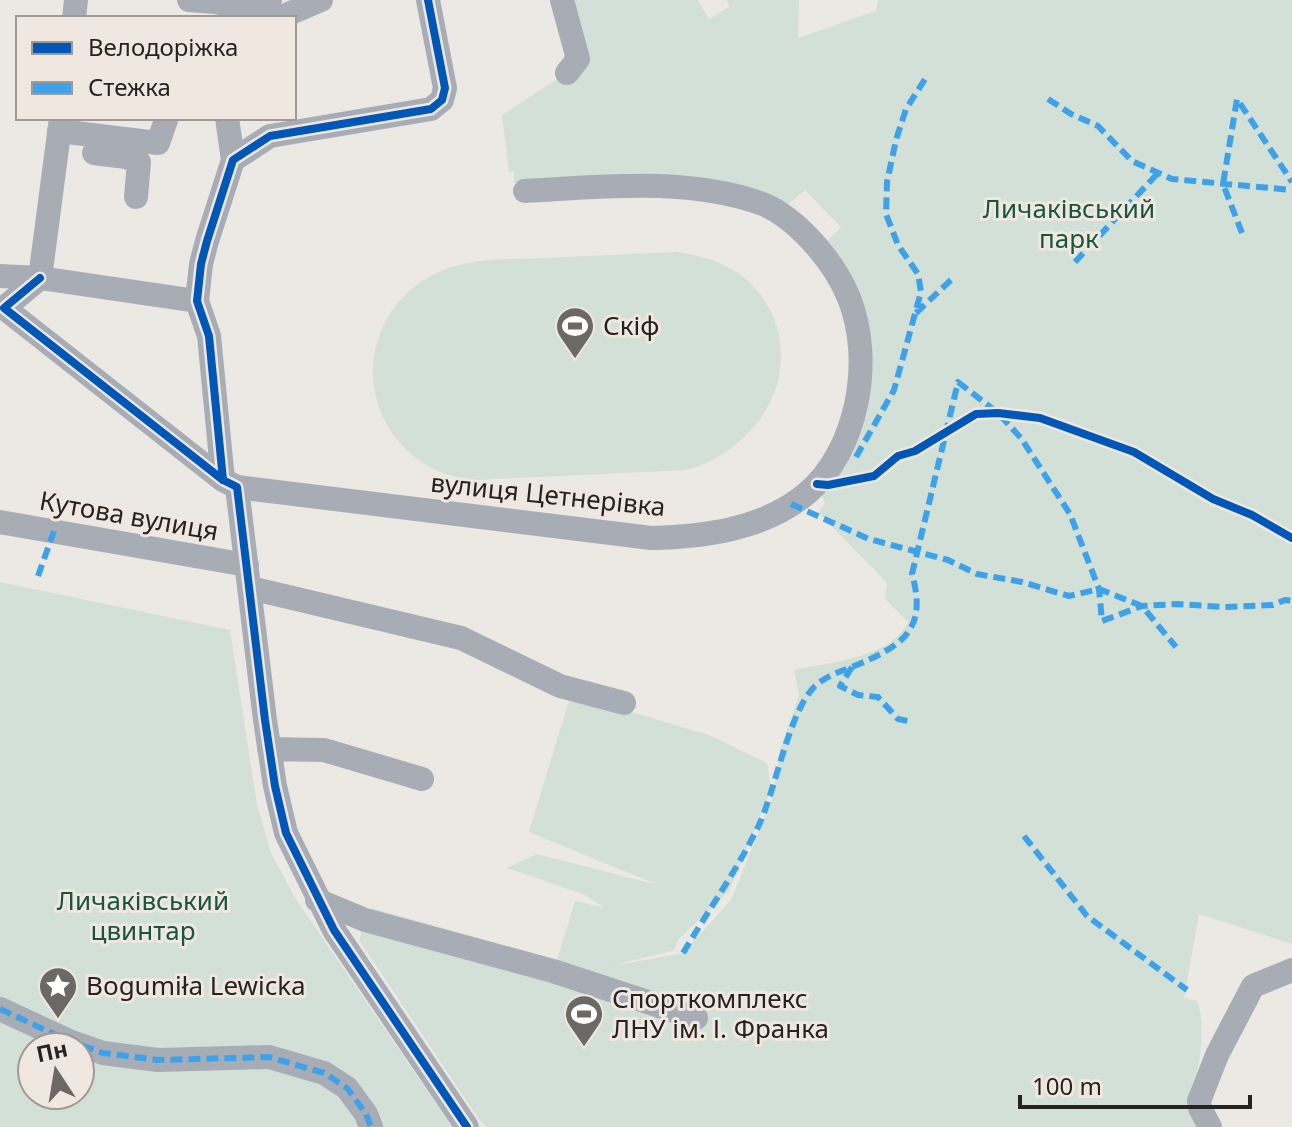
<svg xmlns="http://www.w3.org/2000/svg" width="1292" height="1127" viewBox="0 0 1292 1127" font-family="'Noto Sans',sans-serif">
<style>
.green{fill:#d3e0d7;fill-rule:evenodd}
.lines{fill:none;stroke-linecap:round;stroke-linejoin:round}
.minor{stroke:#a8adb5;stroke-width:24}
.quiet{stroke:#3ea2ea;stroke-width:6;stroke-dasharray:12 6;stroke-linecap:butt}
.cycleway-casing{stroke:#f0e7e0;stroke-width:13}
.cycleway{stroke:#0057b8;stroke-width:8}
.labels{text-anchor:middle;stroke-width:6;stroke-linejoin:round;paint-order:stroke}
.park-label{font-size:26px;fill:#175740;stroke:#f0e7e0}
.poi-label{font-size:26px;fill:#272321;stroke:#f0e7e0;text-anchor:start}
.street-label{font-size:26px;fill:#272321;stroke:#f0e7e0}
</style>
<rect width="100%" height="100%" fill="#ece8e4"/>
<path class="green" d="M573,0h125l11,19 20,-12 -2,-7h72l-1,38 78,-27 2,-11h414v944l-93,-30 -15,84 13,3c7,16 5,49 1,67 -3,13 -10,22 -9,36 0,8 6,16 10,23h-713l-8,-9 -119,-178 12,-32 186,52 18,-59 30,7 -22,-14 -76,-26 30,-14 121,31 -129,-53 42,-138 138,41 58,28 4,27 -42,101 -51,49 -3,10 -64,16 72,-13 48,-53 42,-103 7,-47 19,-55 -5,-25c36,-8 95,-11 114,-48l-23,-23 2,-16 -68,-70 6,-10 -6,-14 45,-89 -37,-159 14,-14 -36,-37 -21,18 -215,-29 -55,4v-12l-5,1 -7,-57 65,-42z
M677,252c28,4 57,13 77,35 39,42 34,106 -5,145 -17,18 -38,32 -63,38l-211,10c-18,-3 -36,-6 -52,-17 -74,-49 -64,-157 18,-192 32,-13 67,-12 102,-13 44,-2 89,-4 134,-6z
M0,582l230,48 27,175 14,48 24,45 157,229h-452zM32,1047h48v48h-48z"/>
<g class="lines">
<path class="minor" d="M189,0l25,2 1,-2
M562,0l16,59 -11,14
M214,2l42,7 14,-9
M74,18l2,-18
M279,18l42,-18
M227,118l6,42
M59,131l99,12 8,-23
M94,153l32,4 13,5 -3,35
M0,276l40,2 157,23
M40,278l-36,30 219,172 14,7 28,233 10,66 11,47 48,97 133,197
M40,278l21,-160
M223,480l-14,-144 -12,-35 4,-37 6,-23 26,-81 37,-24 161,-27 11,-9 3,-12 -17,-88
M237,487l414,51c53,-1 113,-9 155,-44 52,-43 68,-134 43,-196 -10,-24 -26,-46 -44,-64 -13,-13 -28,-25 -45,-31 -76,-26 -157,-16 -235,-12
M0,522l247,43
M250,588l211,50 99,48 64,17
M269,749l55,1 98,29
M317,900l48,20 188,51 143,47
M0,1009l69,32 34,12 55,7 111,-3 55,16 23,15 19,26 5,13
M1210,1127l-10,-19 -1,-7 18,-46 36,-69 39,-16"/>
<path class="quiet" d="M1048,99l23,15 27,12 34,35 40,18 120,11
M1242,233l-19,-49 14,-85 55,83
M1075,262l83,-89
M916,313l38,-36
M856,457l38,-67 27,-98 -3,-18 -20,-29 -12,-31 1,-32 9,-42 10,-31 21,-33
M791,504l78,35 79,21 29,14 45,8 47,14 30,-7 43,17 34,41
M38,576l16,-45
M852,667l-12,19 18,9 20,2 20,22 15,3
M1024,836l63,80 100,74
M683,953c25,-42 54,-83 75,-126 18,-37 30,-114 57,-141 11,-10 24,-14 37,-19 50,-21 76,-36 60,-93l46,-192 40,31 23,25 49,76 29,75 3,32 40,-15 35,-2 47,3 49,-2 12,-5 7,1
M0,1009l69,32 34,12 55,7 111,-3 55,16 23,15 19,26 5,13"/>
<g class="cycleway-casing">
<path id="cycleway" d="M40,278l-36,30 219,172 14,7 28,233 10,66 11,47 48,97 133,197
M223,480l-14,-144 -12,-35 4,-37 6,-23 26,-81 37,-24 161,-27 11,-9 3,-12 -17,-88
M817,484l11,1 46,-9 24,-20 17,-5 61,-37 22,-1 42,5 94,34 79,47 39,16 40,23"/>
</g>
<use href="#cycleway" class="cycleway"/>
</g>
<defs>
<g id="stadium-pin" transform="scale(2)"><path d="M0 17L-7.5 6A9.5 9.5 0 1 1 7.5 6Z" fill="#6c6865" stroke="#f0e7e0"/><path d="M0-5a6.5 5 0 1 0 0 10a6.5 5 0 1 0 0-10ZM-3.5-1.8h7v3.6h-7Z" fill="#fff"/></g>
<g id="sight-pin" transform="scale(2)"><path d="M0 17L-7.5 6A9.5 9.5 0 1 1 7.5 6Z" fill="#6c6865" stroke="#f0e7e0"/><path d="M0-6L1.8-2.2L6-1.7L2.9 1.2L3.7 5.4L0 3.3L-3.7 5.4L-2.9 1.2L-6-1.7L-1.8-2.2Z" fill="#fff"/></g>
</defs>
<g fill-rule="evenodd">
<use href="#stadium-pin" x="575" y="326"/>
<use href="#sight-pin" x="58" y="986"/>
<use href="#stadium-pin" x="584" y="1014"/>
</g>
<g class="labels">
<g class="park-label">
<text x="1069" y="218">Личаківський<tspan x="1069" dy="30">парк</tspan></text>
<text x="143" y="910">Личаківський<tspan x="143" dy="30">цвинтар</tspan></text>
</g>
<g class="poi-label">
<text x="603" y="335">Скіф</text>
<text x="86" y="995">Bogumiła Lewicka</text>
<text x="612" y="1008">Спорткомплекс<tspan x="612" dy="30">ЛНУ ім. І. Франка</tspan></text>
</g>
<g class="street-label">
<text transform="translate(548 495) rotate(6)" y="9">вулиця Цетнерівка</text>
<text transform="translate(129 516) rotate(10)" y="9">Кутова вулиця</text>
</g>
</g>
<rect x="16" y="16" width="280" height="104" fill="#f0e7e0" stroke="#a09994" stroke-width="2"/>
<rect x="32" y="42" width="40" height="12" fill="#0057b8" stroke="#a09994" stroke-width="2"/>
<text x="88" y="56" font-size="24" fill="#272321">Велодоріжка</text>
<rect x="32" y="82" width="40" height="12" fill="#3ea2ea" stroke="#a09994" stroke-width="2"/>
<text x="88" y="96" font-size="24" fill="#272321">Стежка</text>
<g transform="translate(56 1071) rotate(348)"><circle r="38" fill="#f0e7e0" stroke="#a09994" stroke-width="2"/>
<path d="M0-6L14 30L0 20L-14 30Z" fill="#6c6865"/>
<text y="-12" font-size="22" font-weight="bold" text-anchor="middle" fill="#272321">Пн</text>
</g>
<path d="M1020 1095v12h230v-12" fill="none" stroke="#272321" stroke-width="4"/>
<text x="1032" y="1095" font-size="24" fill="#272321" stroke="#f0e7e0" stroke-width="6" paint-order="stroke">100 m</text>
</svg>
